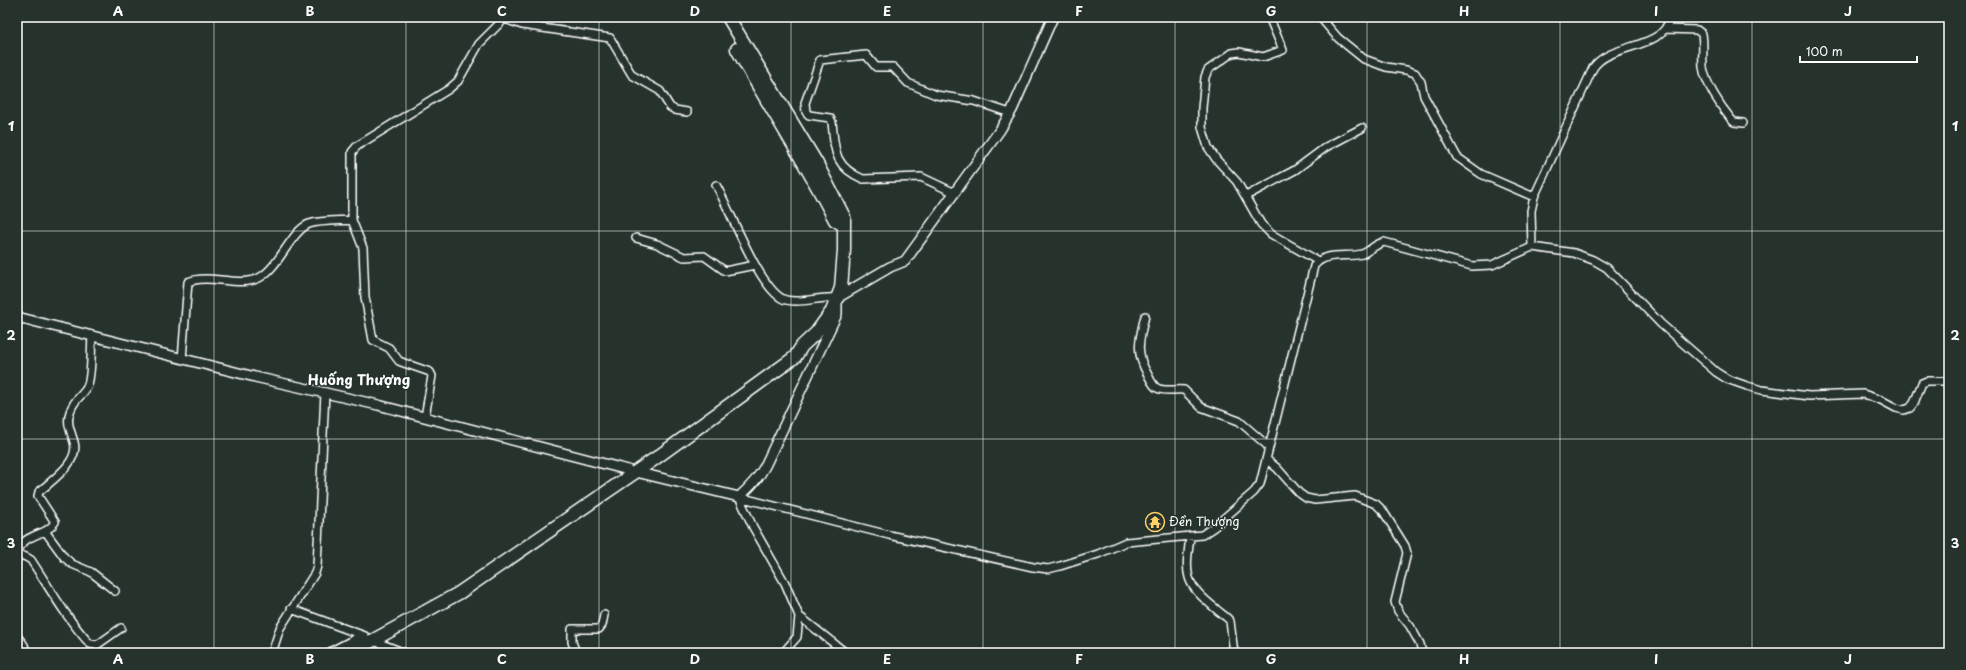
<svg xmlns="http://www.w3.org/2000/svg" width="1966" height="670" viewBox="0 0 1966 670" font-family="'Playpen Sans',sans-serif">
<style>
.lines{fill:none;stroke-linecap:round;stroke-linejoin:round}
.minor-casing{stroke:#fff;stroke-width:10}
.tertiary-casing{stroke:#fff;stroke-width:12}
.trunk-casing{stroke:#fff;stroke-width:15}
.minor{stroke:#26332d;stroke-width:7}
.tertiary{stroke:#26332d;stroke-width:9}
.trunk{stroke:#26332d;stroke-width:12}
.grid{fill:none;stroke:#fff;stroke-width:1;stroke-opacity:0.55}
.labels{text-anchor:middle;stroke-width:3;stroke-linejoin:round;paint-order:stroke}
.poi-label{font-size:12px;fill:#fff;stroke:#26332d;text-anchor:start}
.quarter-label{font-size:14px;font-weight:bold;fill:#fff;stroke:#26332d}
.neatline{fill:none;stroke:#fff;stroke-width:1.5}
.grid-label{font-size:13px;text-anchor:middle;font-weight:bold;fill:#fff}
</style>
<rect width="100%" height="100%" fill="#26332d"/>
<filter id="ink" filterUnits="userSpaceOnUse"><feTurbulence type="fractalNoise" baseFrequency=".025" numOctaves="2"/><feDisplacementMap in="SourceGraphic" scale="8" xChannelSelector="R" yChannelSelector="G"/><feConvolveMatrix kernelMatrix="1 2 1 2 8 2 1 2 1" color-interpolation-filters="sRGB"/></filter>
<g filter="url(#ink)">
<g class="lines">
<g class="minor-casing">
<path id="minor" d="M1269,17l14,33 -20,7 -24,-5 -7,1 -24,17 -3,7 -3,31v19l6,20 8,12 21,23 24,42 10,10 47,27
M1320,17l18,21 26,21 22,8 20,3 9,3 6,9 3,14 33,61 24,17 53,23
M505,19l17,6 88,13 22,37 28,16 10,16 5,3 12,2
M1666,29l31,1 5,4c2,11 0,22 1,33 2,16 18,40 28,52l3,3 9,1
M716,185c14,24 45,109 70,115 16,4 34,-4 51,-2
M955,193l-34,-16 -58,2c-30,-13 -28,-29 -31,-57l-2,-4 -21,-3 -3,-3 -1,-9 15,-43 46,-5 10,12h17l15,16 28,12 38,6 36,12
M1246,196l49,-26 31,-23 36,-19
M636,238l21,6 27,13 20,-1 21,15 30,-6
M1532,247l-1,-36 3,-14 59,-129c17,-26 71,-17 77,-51
M1145,316c-6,24 -10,37 3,59 2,4 5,11 9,13 7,4 19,1 27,2l17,17 38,14 30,26
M182,359l6,-77c22,-9 50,6 71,-4 20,-10 32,-47 50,-54 13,-4 30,-3 43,-4
M425,417l7,-41 -2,-4 -26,-9 -5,-2 -10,-13 -16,-8 -8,-43 -2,-49 -11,-28v-68l5,-6 92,-57 9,-8 21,-37 27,-27
M1267,460l10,8 22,25 7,5 9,2 40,-4 21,8 7,7 22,35 2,7 -12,49 3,9 12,15 10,18 2,9
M739,497l150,38 144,32 15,2 12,-3 38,-12 28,-12 76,-7 12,-8 40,-35 6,-8 54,-218c11,-15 32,-8 48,-12 8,-3 13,-10 22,-12l88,24 20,-1 40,-18 42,6 19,7 14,8 54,56 55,48 11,7 20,7 15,4 47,6 54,-2 18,6 15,8 8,2 6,-2 4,-5 8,-20 5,-2h22
M739,497l14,30 32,56 14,33 47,37
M45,531l19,26 8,7 19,8 24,19
M1190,537c-5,39 -6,46 26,72 4,4 10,7 14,12l4,32
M17,552c8,-20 29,-15 38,-30l-17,-26 1,-4c13,-12 41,-30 35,-50 -3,-11 -8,-19 -4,-30 4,-14 13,-16 17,-25 5,-9 4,-40 5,-52
M17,554l9,3 5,3c19,29 36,59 59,84l7,1 24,-17
M291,609l74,27
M17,636l7,9 2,8
M374,641l31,12
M272,653l8,-25 35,-55 2,-7 8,-174
M576,653l-4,-11v-13h27l3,-4 2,-10
M783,653l14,-16 2,-21"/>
</g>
<g class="tertiary-casing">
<path id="tertiary" d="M17,317l238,60 123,28 250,65
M636,472l103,25c11,-10 19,-18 26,-31l72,-152v-16l53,-31 15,-6 95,-131 12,-20 41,-93"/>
</g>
<g class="trunk-casing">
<path id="trunk" d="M737,49c32,57 68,112 98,171l8,5
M333,653l25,-13
M350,653l109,-60 197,-135 139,-101 7,-11 14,-13 16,-22 9,-23 3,-38v-33l-28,-55 -88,-145"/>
</g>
<use href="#minor" class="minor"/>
<use href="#tertiary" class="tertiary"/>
<use href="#trunk" class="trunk"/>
</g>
</g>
<path class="grid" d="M214,17v636M406,17v636M599,17v636M791,17v636M983,17v636M1175,17v636M1367,17v636M1560,17v636M1752,17v636M17,231h1932M17,439h1932"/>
<defs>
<g id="temple-ring" transform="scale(1)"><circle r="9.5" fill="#26332d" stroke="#ffd166" stroke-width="1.5"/><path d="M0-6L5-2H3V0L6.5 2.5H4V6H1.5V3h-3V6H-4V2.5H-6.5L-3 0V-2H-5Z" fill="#ffd166"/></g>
</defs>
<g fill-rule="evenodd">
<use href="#temple-ring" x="1155" y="522"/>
</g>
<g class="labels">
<g class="poi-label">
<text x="1169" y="526">Đền Thượng</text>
</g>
<g class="quarter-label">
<text x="359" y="385">Huống Thượng</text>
</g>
</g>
<rect width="1966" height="670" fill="none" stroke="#26332d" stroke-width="44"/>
<path d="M1800 56v6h117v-6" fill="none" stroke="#ffffff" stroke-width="2"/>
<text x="1806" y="56" font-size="12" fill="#ffffff" stroke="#26332d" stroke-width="3" paint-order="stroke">100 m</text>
<rect x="22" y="22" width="1922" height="626" class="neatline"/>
<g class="grid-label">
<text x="118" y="16">A</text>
<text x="310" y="16">B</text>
<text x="502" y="16">C</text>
<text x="695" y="16">D</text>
<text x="887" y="16">E</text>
<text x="1079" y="16">F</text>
<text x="1271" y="16">G</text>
<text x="1464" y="16">H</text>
<text x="1656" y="16">I</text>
<text x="1848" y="16">J</text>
<text x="11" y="131">1</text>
<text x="1955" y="131">1</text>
<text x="11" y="340">2</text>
<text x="1955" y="340">2</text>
<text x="11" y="548">3</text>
<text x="1955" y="548">3</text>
<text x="118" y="664">A</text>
<text x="310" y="664">B</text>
<text x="502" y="664">C</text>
<text x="695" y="664">D</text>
<text x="887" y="664">E</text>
<text x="1079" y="664">F</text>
<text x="1271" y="664">G</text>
<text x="1464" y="664">H</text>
<text x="1656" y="664">I</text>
<text x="1848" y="664">J</text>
</g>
</svg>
